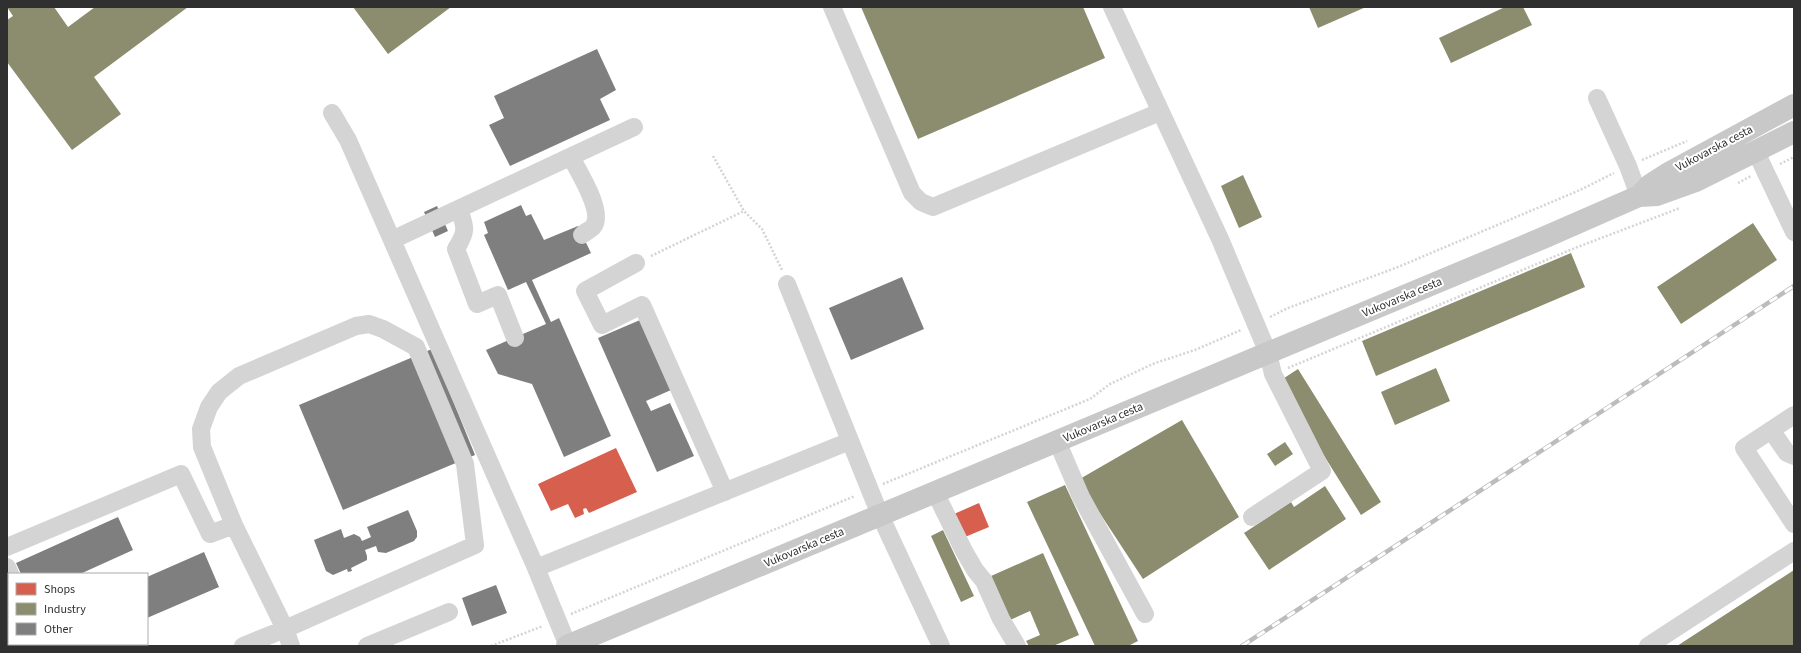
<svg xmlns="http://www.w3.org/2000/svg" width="1801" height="653" viewBox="0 0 1801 653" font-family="'Source Sans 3',sans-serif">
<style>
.shops{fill:#d6604d}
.industry{fill:#8c8c6e}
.building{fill:#7f7f7f}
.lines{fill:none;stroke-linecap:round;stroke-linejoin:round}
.path{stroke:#d4d4d4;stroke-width:2.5;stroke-dasharray:2 2;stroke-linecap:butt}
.minor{stroke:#d4d4d4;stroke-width:18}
.major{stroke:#c8c8c8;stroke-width:22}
.rail-casing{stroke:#bcbcbc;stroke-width:4.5}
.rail{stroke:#fff;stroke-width:3;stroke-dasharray:9;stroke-linecap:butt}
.labels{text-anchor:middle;stroke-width:4;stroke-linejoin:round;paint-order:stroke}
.street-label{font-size:12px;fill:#303030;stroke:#fff}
</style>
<rect width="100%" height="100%" fill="#fff"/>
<path class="shops" d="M616,448l21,44 -48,21 -3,-5 -3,1 1,5 -9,4 -7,-14 -17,7 -13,-27z
M979,503l10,24 -24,10 -11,-23z"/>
<path class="industry" d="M7,7h47l14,20 27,-20h93l-94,70 27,37 -49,36 -65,-88v-42l6,-4z
M353,7h98l-63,47z
M861,7h222l22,51 -187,81z
M1309,7h57l-48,21z
M1505,7h18l9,18 -81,38 -12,-25z
M1243,175l19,42 -23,11 -18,-42z
M1753,223l24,37 -96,64 -24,-37z
M1571,253l14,34 -209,89 -14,-35z
M1436,368l14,33 -55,24 -14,-33z
M1298,369l83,133 -20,13 -83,-133z
M1182,420l57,97 -96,62 -65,-99z
M1285,442l8,12 -18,12 -8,-12z
M1065,485l73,156 -10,5h-33l-68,-144z
M1325,486l21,33 -77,51 -25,-37 47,-31 3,5z
M943,530l31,66 -13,6 -30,-66z
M1043,553l36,82 -26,11h-24l-3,-5 14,-6 -10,-24 -20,9 -19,-44z
M1794,570v76h-117z"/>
<path class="building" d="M597,49l19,41 -16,9 10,21 -100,46 -21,-41 15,-7 -10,-22z
M521,205l5,11 5,-2 13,26 34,-14 13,27 -59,27 19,42 8,-4 52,118 -47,21 -32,-73 -34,-10 -12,-24 60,-26 -20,-42 -18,8 -24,-55 4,-2 -4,-11z
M437,206l11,25 -13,6 -11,-25z
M902,277l22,52 -73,31 -22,-52z
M640,320l31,70 -25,11 5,10 19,-8 24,53 -37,16 -59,-134z
M432,349l43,106 -132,55 -44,-105z
M408,510l9,21v6l-3,4 -28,12 -8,-1 -2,-6 -11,4 2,6v4l-16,8 1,3 -4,1 -1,-3 -14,6 -7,-4 -12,-31 27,-11 3,9 10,-4 6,3 2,4 9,-4 -4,-10z
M118,517l15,33 -53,24h-59l-5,-11z
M204,552l15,35 -72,31v-41z
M496,585l11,28 -35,13 -10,-28z
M50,644h38l-5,2h-32z"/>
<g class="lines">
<path class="path" d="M713,156l31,55 18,18 20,41
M1642,160l45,-19
M1780,164l14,-7
M1738,183l13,-7
M651,256l93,-45
M1270,317l18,-9 110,-41 182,-77 34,-17
M1288,368l287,-120 105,-40
M883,484l207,-85 20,-15 45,-21 40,-13 46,-20
M571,614l284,-118
M491,646l52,-20"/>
<path class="minor" d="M832,7l80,186 9,9 12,5 227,-95
M1112,7l108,232 48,114 5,21 49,97 -70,46
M1597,98l31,68 11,30
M332,113l16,27 188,428 32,78
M1756,152l38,80
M571,157c7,14 34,55 22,70 -3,3 -8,5 -11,8
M459,209c7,19 8,22 -3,40l21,55 21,-9 17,43
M392,240l242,-113
M636,263l-51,28 17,34 40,-20 83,187
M787,284l93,231 61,131
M369,324l14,5 33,18 49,117 10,81 -190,84 -51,-104 -32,-78 -1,-18 8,-22 10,-15 20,-16 117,-50z
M1794,415l-50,33 50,76
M1771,430l16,23 7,3
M1057,441l24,56 64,117
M935,492l29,59 11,19 9,11 17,38 16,27
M7,547l174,-73 29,60 24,-9
M7,567l3,7
M536,568l314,-127
M40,644v2
M243,646l42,-17 6,17
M367,646l82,-34
M1648,646l146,-95"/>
<path class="major" d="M1639,196l11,-11 17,-11 127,-69
M567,646l976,-408 96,-42 18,-1 39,-14 98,-49"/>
<g class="rail-casing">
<path id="rail" d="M1242,646l552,-360"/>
</g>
<use href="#rail" class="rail"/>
</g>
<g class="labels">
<g class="street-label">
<text transform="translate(1714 148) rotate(-28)" y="4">Vukovarska cesta</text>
<text transform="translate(1402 297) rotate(-23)" y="4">Vukovarska cesta</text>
<text transform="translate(1103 422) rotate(-23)" y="4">Vukovarska cesta</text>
<text transform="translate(804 547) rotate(-23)" y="4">Vukovarska cesta</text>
</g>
</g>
<rect width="1801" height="653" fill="none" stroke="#303030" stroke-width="16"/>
<rect x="8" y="573" width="140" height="72" fill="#ffffff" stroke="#acacac"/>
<rect x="16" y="583" width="20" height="12" fill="#d6604d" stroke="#acacac"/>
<text x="44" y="593" font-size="12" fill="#303030">Shops</text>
<rect x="16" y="603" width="20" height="12" fill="#8c8c6e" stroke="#acacac"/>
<text x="44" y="613" font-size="12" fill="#303030">Industry</text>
<rect x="16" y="623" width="20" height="12" fill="#7f7f7f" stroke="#acacac"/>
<text x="44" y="633" font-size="12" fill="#303030">Other</text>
</svg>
